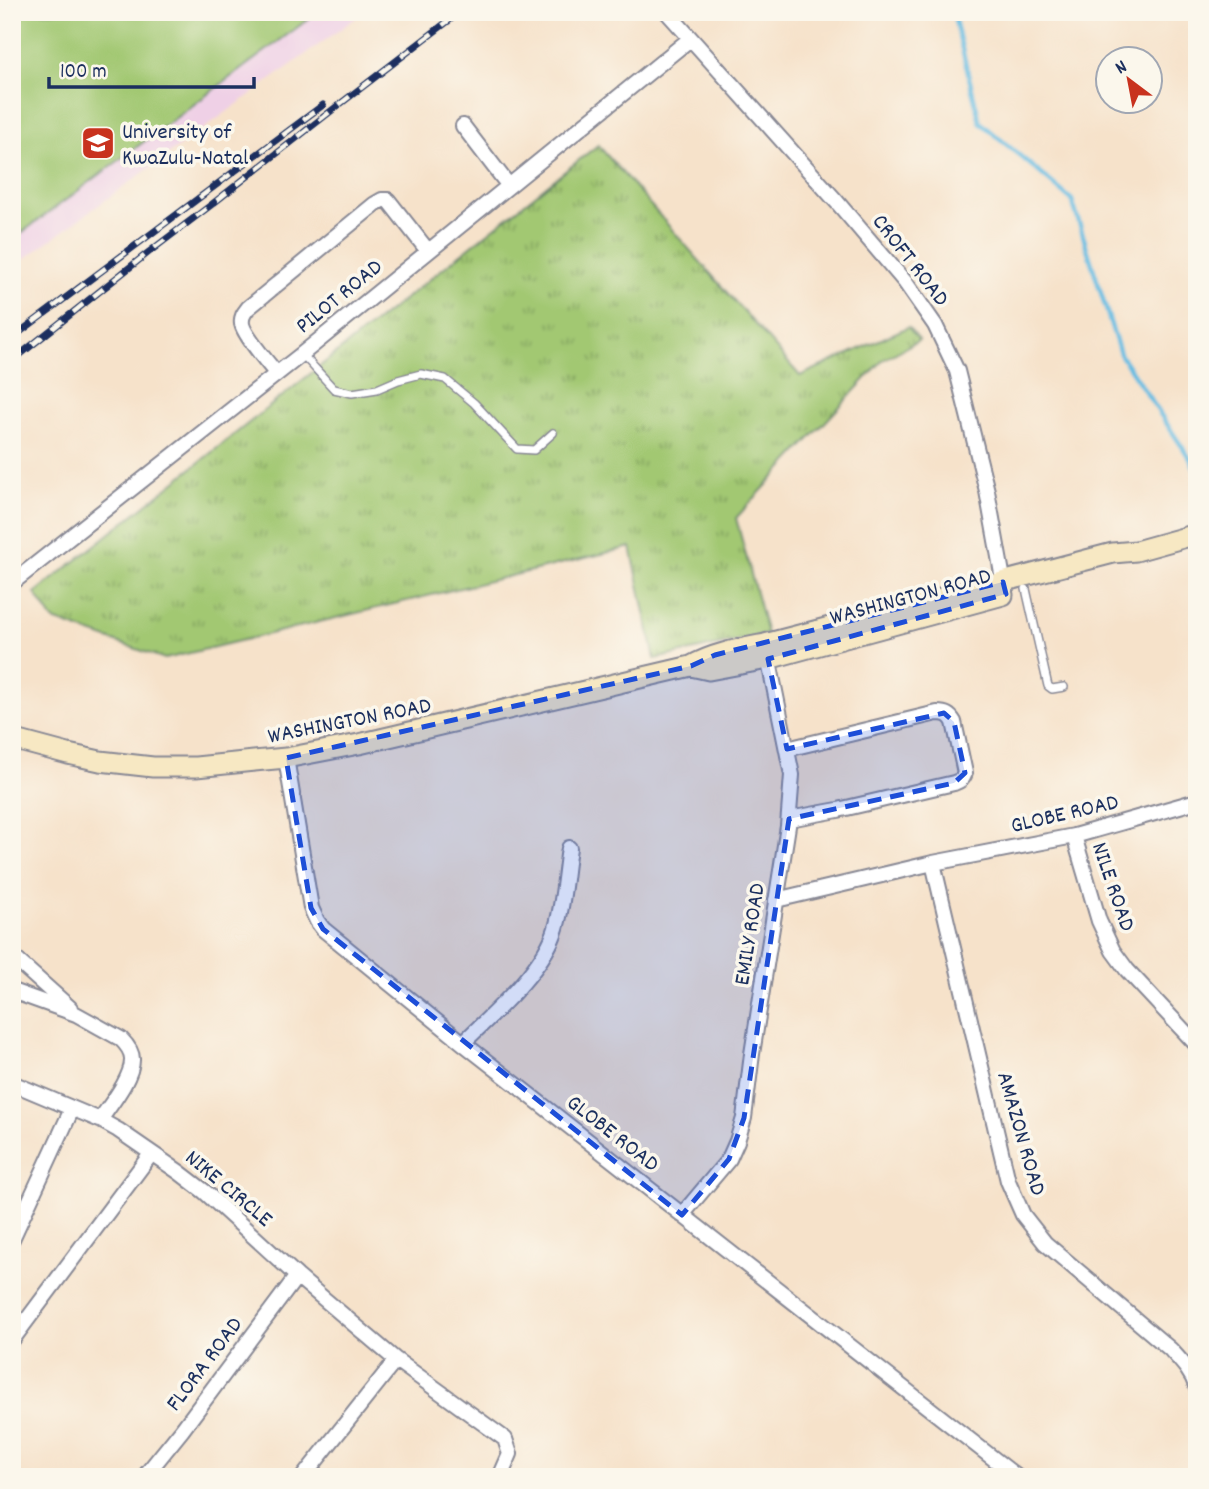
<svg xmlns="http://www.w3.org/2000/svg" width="1209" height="1489" viewBox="0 0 1209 1489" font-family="Dekko,sans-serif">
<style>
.built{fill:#efd0e6}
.park{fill:url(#park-tufts);stroke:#5e7c68;stroke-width:2}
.pitch{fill:#a2c872;stroke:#5e7c68;stroke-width:2}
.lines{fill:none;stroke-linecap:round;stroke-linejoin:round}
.stream{stroke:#65bce2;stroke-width:4.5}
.lane-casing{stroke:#888894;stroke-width:10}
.street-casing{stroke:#888894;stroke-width:18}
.secondary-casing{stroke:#888894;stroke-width:23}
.lane{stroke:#fff;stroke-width:7}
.street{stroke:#fff;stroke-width:14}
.secondary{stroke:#f7e8c3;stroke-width:19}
.rail-casing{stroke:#1b2f5e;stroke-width:7}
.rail{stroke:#fbf7ec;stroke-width:4.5;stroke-dasharray:13;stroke-linecap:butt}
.marked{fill:#1d4ed8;fill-opacity:0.2;stroke:#1d4ed8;stroke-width:5;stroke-dasharray:14 9;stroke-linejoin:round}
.labels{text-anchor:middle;stroke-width:7;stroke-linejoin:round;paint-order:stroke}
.poi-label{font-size:23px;fill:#1b2f5e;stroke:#fbf7ec;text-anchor:start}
.street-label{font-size:23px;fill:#1b2f5e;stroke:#fbf7ec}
</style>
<defs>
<pattern id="park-tufts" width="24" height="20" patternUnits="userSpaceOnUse" patternTransform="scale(1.75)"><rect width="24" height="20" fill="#a2c872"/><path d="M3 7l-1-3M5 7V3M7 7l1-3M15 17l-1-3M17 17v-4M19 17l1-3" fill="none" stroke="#83a361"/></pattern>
</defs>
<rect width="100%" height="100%" fill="#fbf7ec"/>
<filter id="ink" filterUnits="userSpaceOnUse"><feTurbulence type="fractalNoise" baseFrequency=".0143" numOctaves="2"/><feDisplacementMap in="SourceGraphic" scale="14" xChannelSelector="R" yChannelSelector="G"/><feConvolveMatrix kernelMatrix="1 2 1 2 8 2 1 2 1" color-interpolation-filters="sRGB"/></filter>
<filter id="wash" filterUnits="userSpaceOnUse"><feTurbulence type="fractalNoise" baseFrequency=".00686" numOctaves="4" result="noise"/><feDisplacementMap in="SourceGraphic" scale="28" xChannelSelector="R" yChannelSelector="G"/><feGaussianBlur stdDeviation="1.57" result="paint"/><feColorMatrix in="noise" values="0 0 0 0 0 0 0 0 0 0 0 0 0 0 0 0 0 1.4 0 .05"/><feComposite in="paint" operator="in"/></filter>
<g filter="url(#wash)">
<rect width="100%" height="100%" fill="#f6e2ca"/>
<path class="built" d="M12,12h352l-352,256z"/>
<path class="park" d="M598,145l202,231 108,-49 11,13 -36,20 -147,158 31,116 -112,25 -24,-112 -466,112 -112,-39 -18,-27z"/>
<path class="pitch" d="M12,12h306l-306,228z"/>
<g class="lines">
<path class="stream" d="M953,12l27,110 92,78 48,154 71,106 6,13"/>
</g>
</g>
<g filter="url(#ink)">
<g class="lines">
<g class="lane-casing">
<path id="lane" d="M302,354l32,35 18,4 25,-4 21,-9 23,-6 24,5 29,24 43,46 17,1 19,-17
M1026,589l22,97 4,3 12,-2"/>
</g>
<g class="street-casing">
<path id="street" d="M667,12l170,190 68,80 30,43 22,46 30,120 18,99
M463,126l46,60
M276,373c-8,-10 -32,-38 -34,-49 -1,-7 2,-11 6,-16l127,-104 7,-4h6l40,51
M12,583l290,-229 388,-315
M787,749l150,-36c9,0 13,2 17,9l11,51c-2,6 -5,8 -11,10l-116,27 -49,9
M286,758l25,150 6,13 6,8 140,114 554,434
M1074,836l25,85 14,30 14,19 70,75
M933,863l75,318 15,34 22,28 125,106c12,13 22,23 27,39
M776,900l157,-37 141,-27 123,-35
M12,956l58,52
M12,991l64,23 45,25c5,5 11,12 11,20 1,18 -22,46 -32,61
M463,1043c30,-30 76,-69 91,-109 9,-24 11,-60 15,-86
M12,1083l88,37 18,10 61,42 26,20 92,84 99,84 109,79 5,15 -10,23
M682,1215l47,-56 8,-18 7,-23 8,-64 36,-228 4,-51 -25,-123
M12,1239l60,-130
M12,1340l139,-186
M144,1477l38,-47 115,-154
M303,1477l93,-117"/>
</g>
<g class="secondary-casing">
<path id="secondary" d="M691,666l18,4 59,-11 235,-64
M12,739l56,15 32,7 53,6h43l58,-6 32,-3 73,-14 332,-78c23,-13 48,-17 74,-22l348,-91 23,-2 61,-17"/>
</g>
<use href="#lane" class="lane"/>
<use href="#street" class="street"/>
<use href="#secondary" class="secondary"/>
<g class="rail-casing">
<path id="rail" d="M12,338l311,-233
M12,361l137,-109 62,-47 129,-101 120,-92"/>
</g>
<use href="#rail" class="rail"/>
</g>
</g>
<path class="marked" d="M1003,582l3,12 -238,65 19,90 157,-36 10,9 11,51 -11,10 -165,36 -45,299 -15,41 -47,56 -359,-286 -12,-21 -25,-150 405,-92 24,-11z"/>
<defs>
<g id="university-square" transform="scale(1.75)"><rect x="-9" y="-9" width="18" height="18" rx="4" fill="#c8321e" stroke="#fbf7ec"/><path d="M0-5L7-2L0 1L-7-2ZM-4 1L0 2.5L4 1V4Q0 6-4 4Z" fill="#fff"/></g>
</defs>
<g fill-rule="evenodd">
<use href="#university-square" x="98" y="143"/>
</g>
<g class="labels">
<g class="poi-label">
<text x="122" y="138">University of<tspan x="122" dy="26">KwaZulu-Natal</tspan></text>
</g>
<g class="street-label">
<text transform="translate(912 259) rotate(52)" y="8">CROFT ROAD</text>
<text transform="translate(338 295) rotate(-39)" y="8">PILOT ROAD</text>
<text transform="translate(910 595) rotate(-15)" y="8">WASHINGTON ROAD</text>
<text transform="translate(349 719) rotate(-11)" y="8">WASHINGTON ROAD</text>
<text transform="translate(1064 812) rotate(-13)" y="8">GLOBE ROAD</text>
<text transform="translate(1115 886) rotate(71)" y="8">NILE ROAD</text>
<text transform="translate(748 934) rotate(-81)" y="8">EMILY ROAD</text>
<text transform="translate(614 1132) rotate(38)" y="8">GLOBE ROAD</text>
<text transform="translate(1023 1133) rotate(74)" y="8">AMAZON ROAD</text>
<text transform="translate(230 1187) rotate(40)" y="8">NIKE CIRCLE</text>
<text transform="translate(203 1363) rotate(-53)" y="8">FLORA ROAD</text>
</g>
</g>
<rect width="1209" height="1489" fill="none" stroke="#fbf7ec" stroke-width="42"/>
<g transform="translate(1129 80) rotate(328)"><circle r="33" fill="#fbf7ec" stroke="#a1a7b3" stroke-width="2"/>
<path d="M0-5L12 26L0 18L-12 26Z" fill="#c8321e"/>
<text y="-10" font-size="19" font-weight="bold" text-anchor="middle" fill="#1b2f5e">N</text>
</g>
<path d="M49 77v10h205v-10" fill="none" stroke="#1b2f5e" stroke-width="3.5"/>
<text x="60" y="77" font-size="21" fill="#1b2f5e" stroke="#fbf7ec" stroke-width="5" paint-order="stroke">100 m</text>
</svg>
